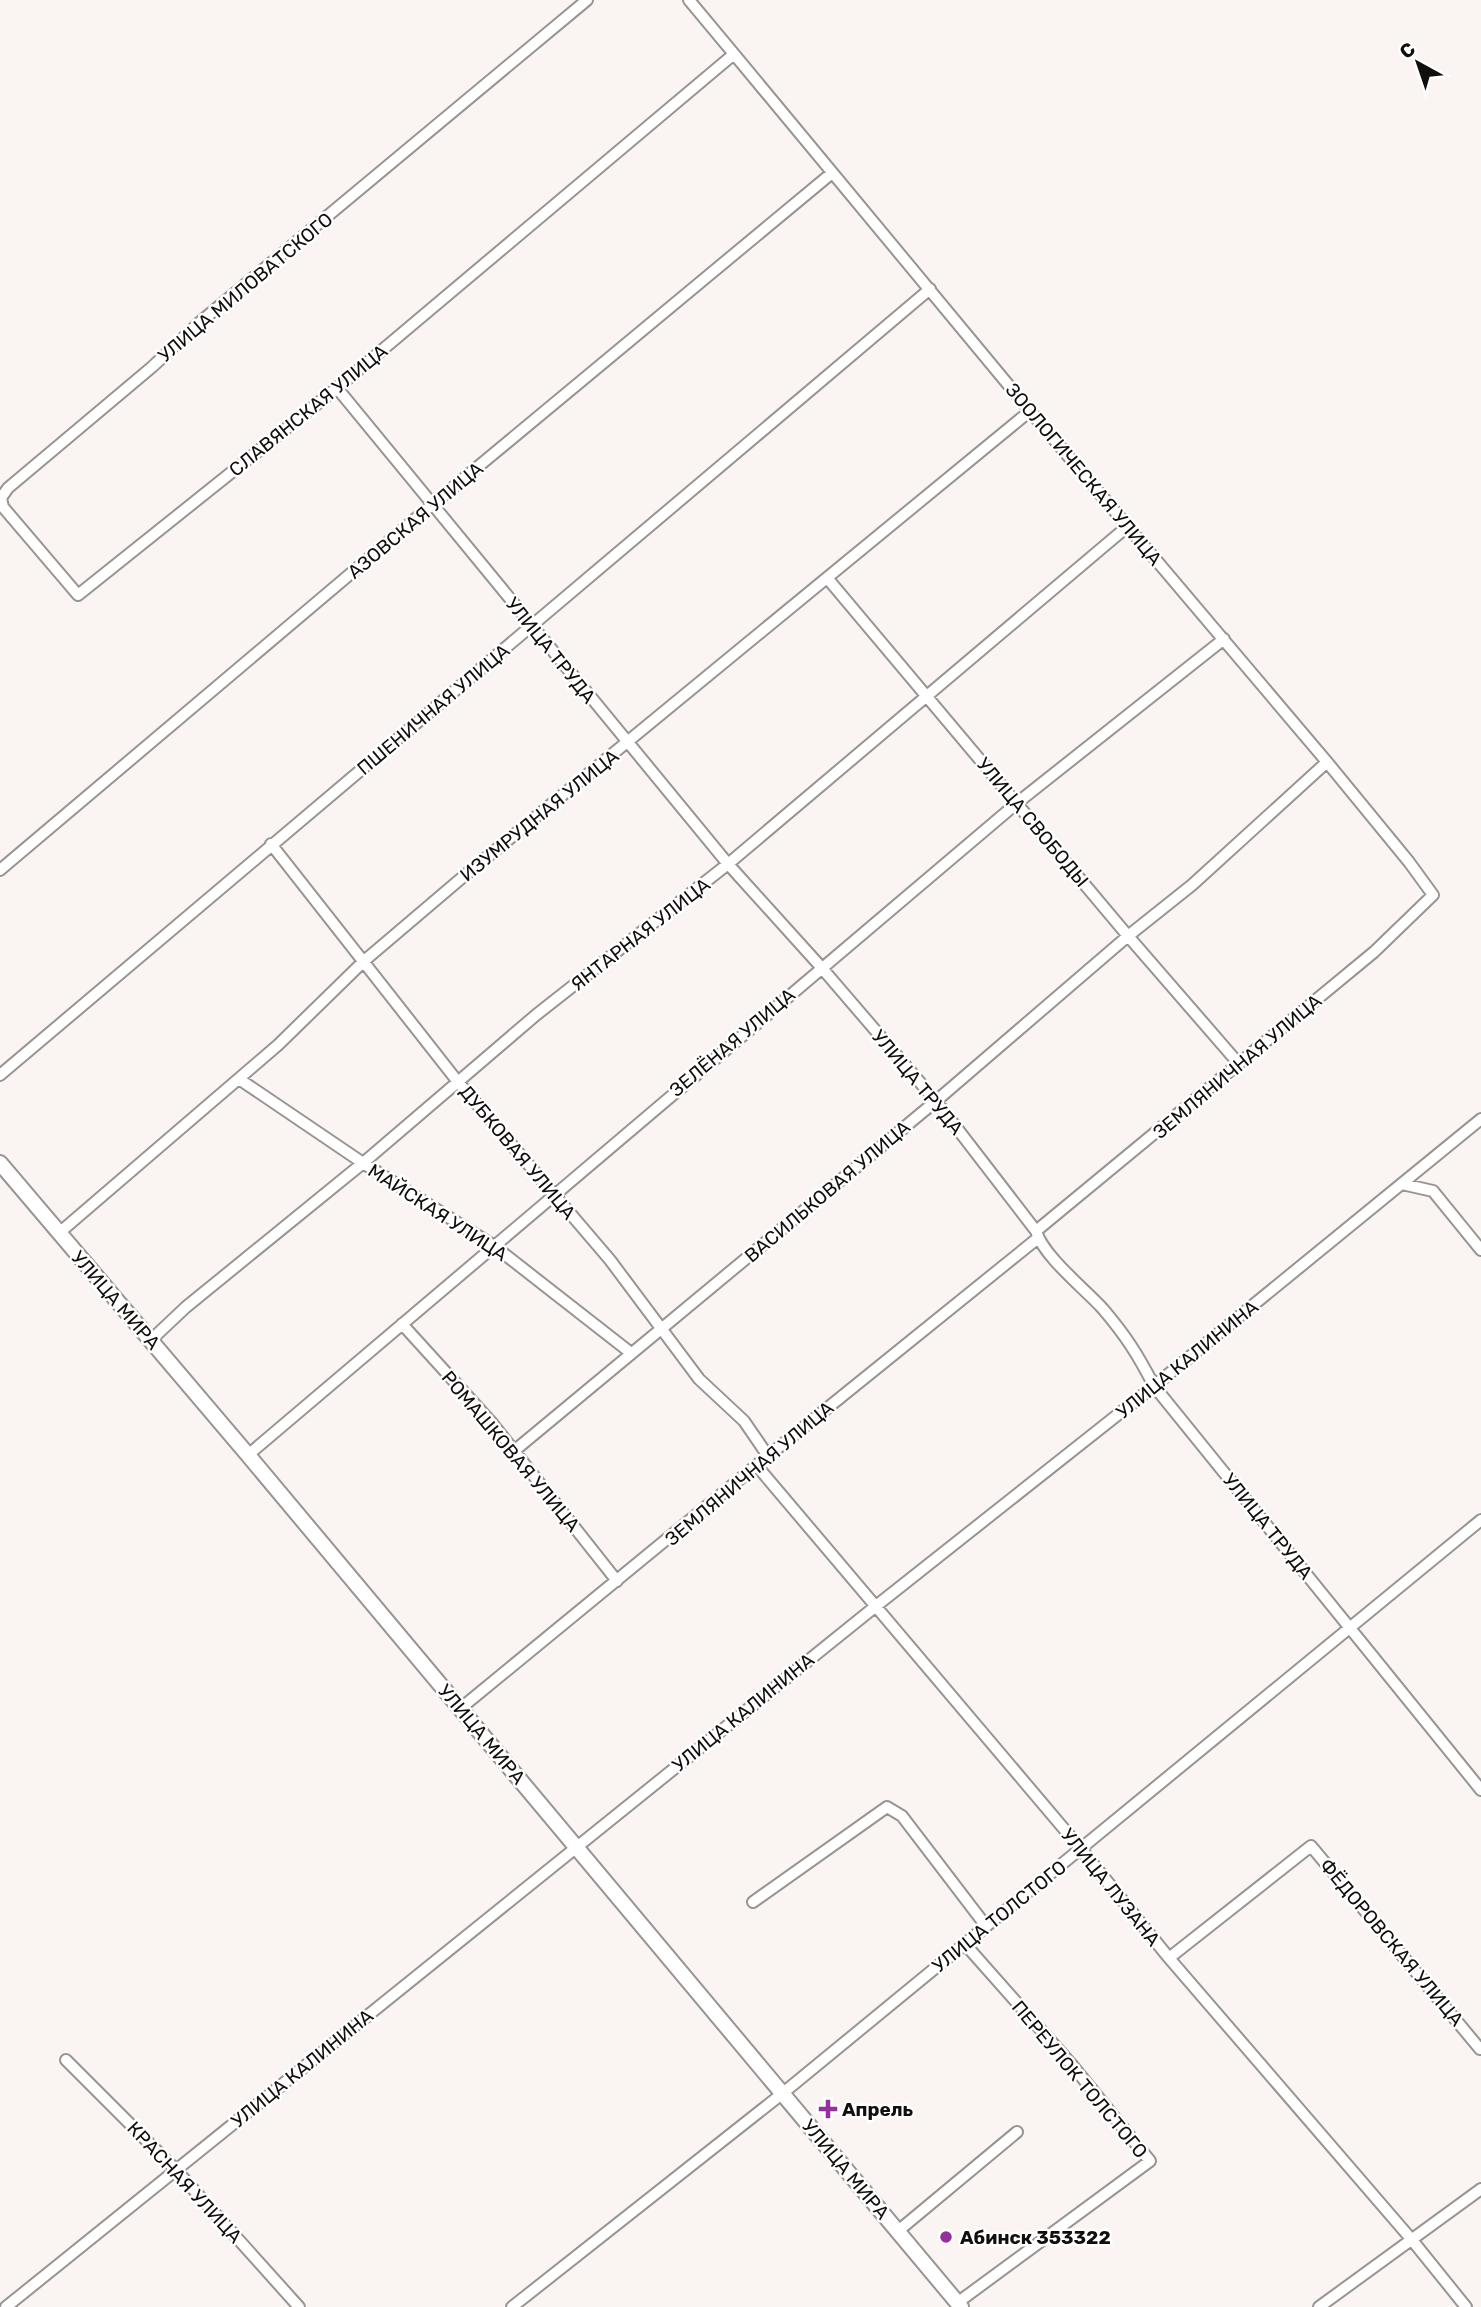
<svg xmlns="http://www.w3.org/2000/svg" width="1481" height="2307" viewBox="0 0 1481 2307" font-family="Rubik,sans-serif">
<style>
.lines{fill:none;stroke-linecap:round;stroke-linejoin:round}
.minor-casing{stroke:#999492;stroke-width:14}
.major-casing{stroke:#999492;stroke-width:18}
.minor{stroke:#fff;stroke-width:10}
.major{stroke:#fff;stroke-width:14}
.poi-dot{fill:#93329a;stroke:#fff;stroke-width:2.5}
.labels{text-anchor:middle;stroke-width:5;stroke-linejoin:round;paint-order:stroke}
.street-label{font-size:19px;fill:#110f0e;stroke:#fff}
.poi-label{font-size:19px;font-weight:bold;fill:#110f0e;stroke:#fff;text-anchor:start}
</style>
<rect width="100%" height="100%" fill="#faf4f2"/>
<g class="lines">
<g class="minor-casing">
<path id="minor" d="M587,0l-388,323 -47,44 -144,121 -7,10 2,9 75,88 259,-207 397,-334 -45,-54
M734,54l296,357 297,351 82,100 24,33 -59,57 -338,279
M337,388l391,476 93,103 115,134 100,130c7,25 49,58 67,78 23,27 35,46 51,77l327,404
M828,579l300,357 111,128
M271,844l187,238 152,178 89,119 45,42 24,35
M0,870l433,-366 399,-331
M0,1075l930,-786
M239,1079l124,84 131,83 137,107
M1402,1184l31,7 48,59
M59,1233l219,-188 86,-84 100,-85 566,-465
M402,1324l90,99 125,158
M151,1340l35,-33 177,-144 173,-148 192,-151 400,-338
M514,1451l422,-350 192,-165 64,-51 135,-123
M248,1455l769,-652 207,-164
M757,1466l324,383 88,109 243,282 54,67
M461,1708l307,-252 270,-218
M753,1902l134,-95 15,9 84,110
M1169,1958l142,-112 169,203
M66,2060l110,110 123,137
M898,2231l119,-99
M957,2303l193,-142 -78,-96 -108,-122
M6,2307l870,-701 278,-220 327,-267
M512,2307l271,-214 698,-573
M1319,2307l162,-118"/>
</g>
<g class="major-casing">
<path id="major" d="M0,1163l248,292 713,852"/>
</g>
<use href="#minor" class="minor"/>
<use href="#major" class="major"/>
</g>
<g class="poi-dot">
<path d="M824.5 2098.5h7v7h7v7h-7v7h-7v-7h-7v-7h7z"/>
<circle cx="946" cy="2237" r="7"/>
</g>
<g class="labels">
<g class="street-label">
<text transform="translate(245 287) rotate(-40)" y="7">УЛИЦА МИЛОВАТСКОГО</text>
<text transform="translate(308 410) rotate(-39)" y="7">СЛАВЯНСКАЯ УЛИЦА</text>
<text transform="translate(1084 474) rotate(50)" y="7">ЗООЛОГИЧЕСКАЯ УЛИЦА</text>
<text transform="translate(415 520) rotate(-40)" y="7">АЗОВСКАЯ УЛИЦА</text>
<text transform="translate(551 650) rotate(51)" y="7">УЛИЦА ТРУДА</text>
<text transform="translate(433 709) rotate(-40)" y="7">ПШЕНИЧНАЯ УЛИЦА</text>
<text transform="translate(539 815) rotate(-39)" y="7">ИЗУМРУДНАЯ УЛИЦА</text>
<text transform="translate(1033 822) rotate(50)" y="7">УЛИЦА СВОБОДЫ</text>
<text transform="translate(640 934) rotate(-38)" y="7">ЯНТАРНАЯ УЛИЦА</text>
<text transform="translate(732 1042) rotate(-40)" y="7">ЗЕЛЁНАЯ УЛИЦА</text>
<text transform="translate(1237 1066) rotate(-40)" y="7">ЗЕМЛЯНИЧНАЯ УЛИЦА</text>
<text transform="translate(918 1082) rotate(50)" y="7">УЛИЦА ТРУДА</text>
<text transform="translate(518 1152) rotate(50)" y="7">ДУБКОВАЯ УЛИЦА</text>
<text transform="translate(827 1191) rotate(-40)" y="7">ВАСИЛЬКОВАЯ УЛИЦА</text>
<text transform="translate(438 1212) rotate(33)" y="7">МАЙСКАЯ УЛИЦА</text>
<text transform="translate(116 1300) rotate(49)" y="7">УЛИЦА МИРА</text>
<text transform="translate(1187 1359) rotate(-39)" y="7">УЛИЦА КАЛИНИНА</text>
<text transform="translate(511 1451) rotate(50)" y="7">РОМАШКОВАЯ УЛИЦА</text>
<text transform="translate(749 1473) rotate(-40)" y="7">ЗЕМЛЯНИЧНАЯ УЛИЦА</text>
<text transform="translate(1268 1526) rotate(51)" y="7">УЛИЦА ТРУДА</text>
<text transform="translate(743 1712) rotate(-39)" y="7">УЛИЦА КАЛИНИНА</text>
<text transform="translate(482 1734) rotate(50)" y="7">УЛИЦА МИРА</text>
<text transform="translate(1111 1887) rotate(51)" y="7">УЛИЦА ЛУЗАНА</text>
<text transform="translate(999 1916) rotate(-39)" y="7">УЛИЦА ТОЛСТОГО</text>
<text transform="translate(1392 1942) rotate(50)" y="7">ФЁДОРОВСКАЯ УЛИЦА</text>
<text transform="translate(302 2068) rotate(-39)" y="7">УЛИЦА КАЛИНИНА</text>
<text transform="translate(1080 2079) rotate(50)" y="7">ПЕРЕУЛОК ТОЛСТОГО</text>
<text transform="translate(846 2169) rotate(50)" y="7">УЛИЦА МИРА</text>
<text transform="translate(185 2182) rotate(47)" y="7">КРАСНАЯ УЛИЦА</text>
</g>
<g class="poi-label">
<text x="842" y="2116">Апрель</text>
<text x="960" y="2244">Абинск 353322</text>
</g>
</g>
<g transform="translate(1418 63) rotate(320)" stroke="#ffffff" stroke-width="5" paint-order="stroke">
<path d="M0-5L12 26L0 18L-12 26Z" fill="#110f0e"/>
<text y="-10" font-size="19" font-weight="bold" text-anchor="middle" fill="#110f0e">С</text>
</g>
</svg>
